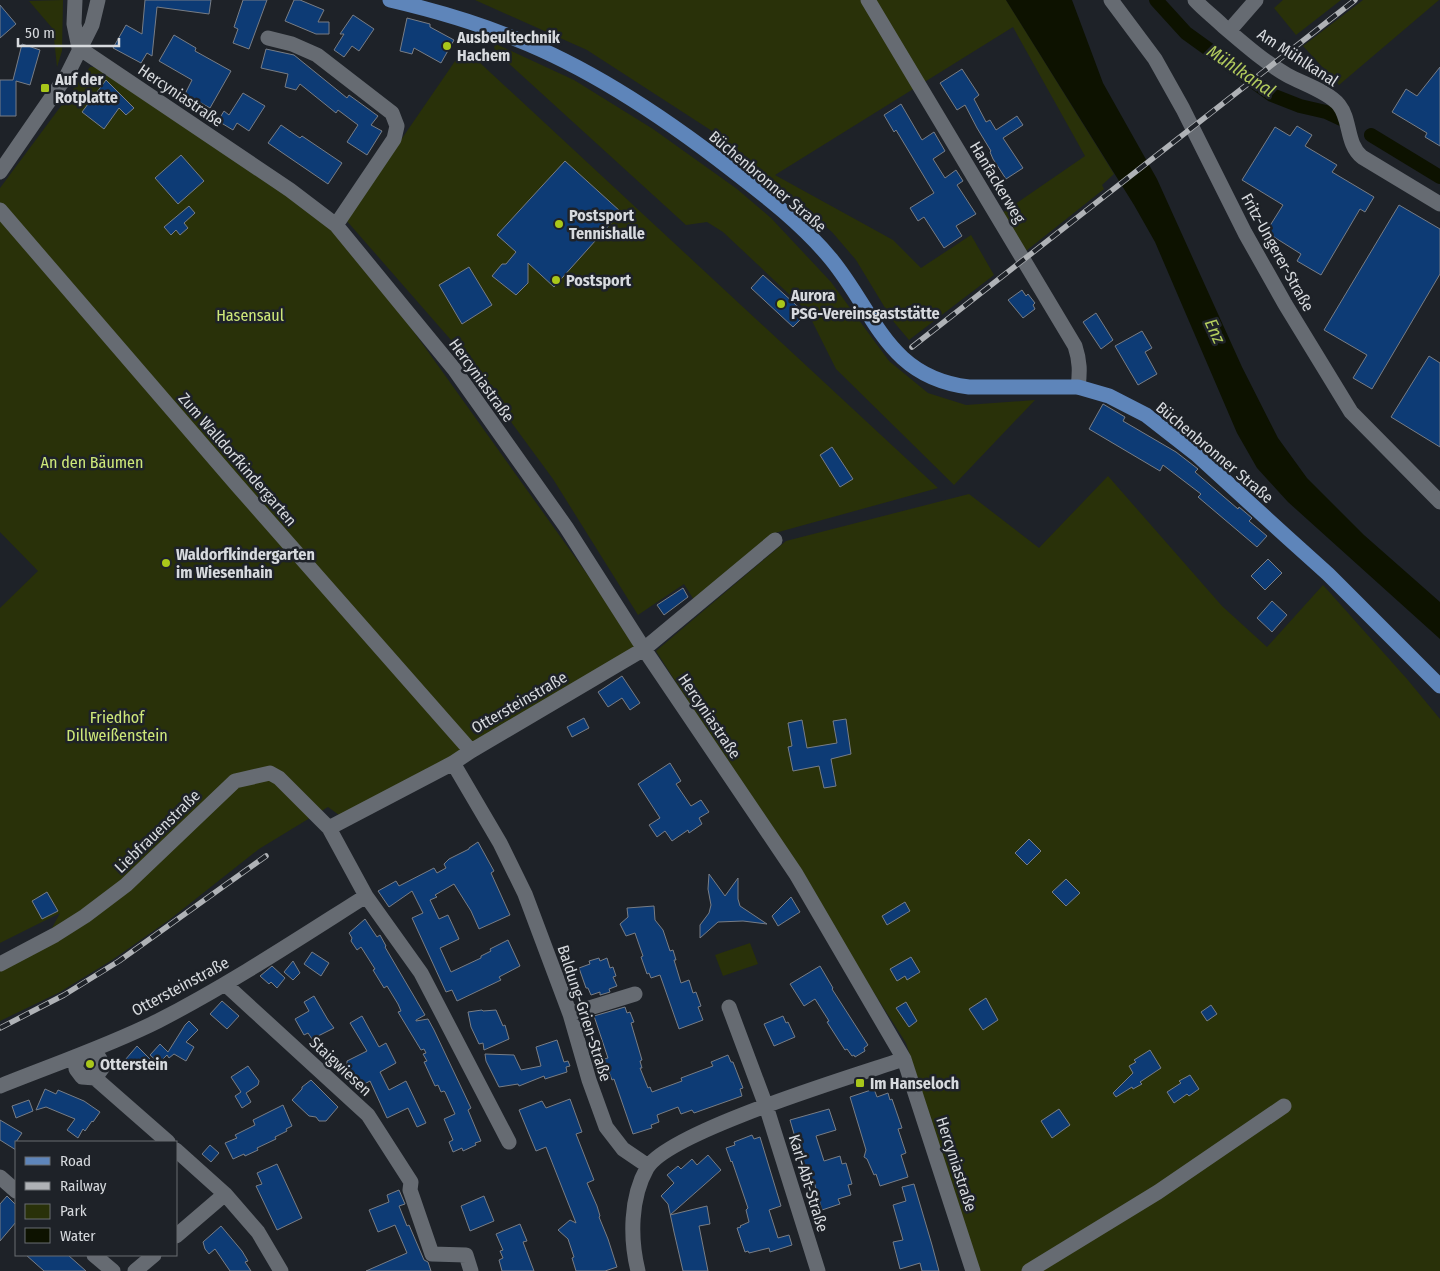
<svg xmlns="http://www.w3.org/2000/svg" width="1440" height="1271" viewBox="0 0 1440 1271" font-family="'Fira Sans Condensed',sans-serif">
<style>
.green{fill:#293109}
.water{fill:#0d1200}
.lines{fill:none;stroke-linecap:round;stroke-linejoin:round}
.canal{stroke:#0d1200;stroke-width:14}
.building{fill:#0d3b75;stroke:#787d85}
.minor{stroke:#666b72;stroke-width:15}
.major{stroke:#5e85ba;stroke-width:15}
.rail-casing{stroke:#afb2b6;stroke-width:5.5}
.rail{stroke:#1e2228;stroke-width:4;stroke-dasharray:11;stroke-linecap:butt}
.poi-dot{fill:#a9c71a;stroke:#1e2228;stroke-width:2}
.labels{text-anchor:middle;stroke-width:5;stroke-linejoin:round;paint-order:stroke}
.poi-label{font-size:16px;font-weight:bold;fill:#d7dade;stroke:#1e2228;text-anchor:start}
.street-label{font-size:16px;fill:#d7dade;stroke:#1e2228}
.park-label{font-size:16px;fill:#cee879;stroke:#1e2228}
.water-label{font-size:18px;font-style:italic;fill:#b3cc5d;stroke:#1e2228}
</style>
<rect width="100%" height="100%" fill="#1e2228"/>
<path class="green" d="M63,0l-1,51 -5,16 -4,-38 -24,-28z
M475,0h531l108,174 -12,11 2,4 -78,62 -24,-38 83,-57 -72,-129 -238,148 118,65 28,28 50,-33 23,40 -85,65 -16,-19 -37,-61 -24,-28 -120,-101 -125,-81z
M1283,0h58l-45,35 -22,-27z
M1363,0h76l-100,85 -36,-39z
M496,44l78,36 79,49 84,60 34,29 60,64 58,79 39,32 38,12 69,-5 -81,85 -118,-116 -29,-58 -84,-79 -16,-10 -21,3 -191,-174 -1,-4z
M464,48l474,440 -163,45 -81,67 -10,-16 -46,31 -85,-136 -102,-139 -105,-120z
M90,67h8l236,161 80,104 226,316 -171,98 -469,-540v-18z
M0,215l463,536 -124,64 -11,-8 -69,42 -90,71 -57,40 -52,32 -60,29v-63l51,-28 9,-17 -60,30v-335l38,-37 -38,-39z
M1108,476l114,130 45,41 56,-62 84,94 33,40v552h-461l-73,-228 -250,-392 130,-110 183,-47 70,54z
M750,943l8,21 -35,12 -8,-21z"/>
<path class="water" d="M1006,0h66l31,83 54,96 85,188 36,71 29,40 57,57 76,67v37l-152,-137 -31,-34 -20,-35 -82,-191 -21,-37z"/>
<g class="lines">
<path class="canal" d="M1156,0l30,33 86,62 28,11 26,6 15,7
M1371,135l69,42"/>
</g>
<path class="building" d="M145,0h66l-2,14 -52,-7 -5,49 -5,-3 -6,10 -28,-15 13,-23 16,9z
M243,0h24l-18,49 -16,-6 5,-14 -4,-2z
M294,0h6l24,10 -6,12h11v12h-13l-31,-13z
M0,5l16,19 -16,14z
M353,15l21,14 -15,22 -7,-5 -8,11 -10,-7 10,-16h-4z
M407,18l23,6v3l24,13 -13,23 -27,-15 -2,6 -12,-3z
M174,35l22,13 -1,3 36,20 -21,37 -25,-14 7,-14 -33,-19z
M22,44l18,6 -10,35 -14,-4v35h-16v-36h13z
M266,49l28,6 53,43 2,-3 29,21 -7,9 11,6 -15,24 -20,-13 11,-17 -20,-15 -2,3 -36,-29 -4,6 -11,-3 3,-13 -27,-6z
M1440,67v79l-15,-9 2,-4 -35,-21 14,-23 11,7z
M962,69l17,26 -5,4 12,23 4,-2 6,10 21,-14 6,9 -20,13 20,30 -17,11 -13,-20 -3,-7 1,-1 -14,-23 -12,-23 -8,5 -17,-27z
M106,80l28,28 -8,7 -7,-7 -15,21 -22,-17z
M243,93l22,13 -16,25 -12,-8 -4,7 -15,-9 6,-10 5,4z
M901,104l21,36 12,-8 11,19 -12,8 12,19 11,-8 7,11 -6,4 19,29 -20,12 6,10 -18,12 -20,-31 -6,4 -8,-13 24,-15 -38,-63 -2,2 -10,-17z
M281,125l19,13 2,-2 40,27 -14,21 -60,-41z
M1297,126l15,9 -7,11 32,19 -5,7 42,25 -9,15 -5,-3 -39,66 -24,-14 4,-7 -35,-22 17,-27 -41,-25 33,-53 15,9z
M181,155l23,26 -26,23 -23,-26z
M565,161l56,51 -67,75 -26,-24v20l-12,12 -24,-19 10,-12h4l10,-12 -19,-17z
M1399,205l41,24v45l-68,115 -19,-11 14,-23 -43,-25z
M189,206l6,7 -11,10 4,5 -8,7 -4,-5 -5,5 -7,-8z
M469,267l23,38 -30,19 -23,-39z
M763,275l43,39 -13,13 -42,-39z
M1022,290l4,6 2,-2 7,9 -2,2 2,4 -12,9 -15,-18z
M1096,313l17,27 -12,9 -18,-27z
M1142,331l10,17 -7,4 12,22 -19,11 -23,-39z
M1429,356l11,7v84l-49,-30z
M1103,404l22,13 -2,4 53,31 22,17 -3,3 43,37 1,-2 13,11 -3,3 18,15 -10,11 -59,-50 3,-3 -38,-29 -3,6 -71,-42z
M832,447l21,32 -13,8 -20,-32z
M1268,559l14,14 -17,17 -14,-14z
M683,588l5,9 -24,18 -7,-10z
M1272,601l15,14 -15,17 -15,-14z
M622,676l18,27 -10,7 -8,-12 -14,9 -10,-15z
M584,718l5,10 -17,9 -5,-10z
M846,719l5,35 -20,5 5,27 -12,2 -5,-22 -26,5 -5,-24 4,-1 -4,-23 14,-3 5,28 30,-5 -4,-22z
M670,763l11,18 -5,3 15,22 10,-6 8,12 -10,6 3,6 -13,9 -1,-3 -16,11 -7,-10 -8,6 -8,-12 11,-7 -22,-34z
M1029,839l12,12 -14,14 -12,-12z
M478,842l16,29 -3,2 19,42 -31,14 -8,-18 -17,-27 -19,11 2,2 -7,3 9,19 9,-4 11,24 -19,9 11,24 30,-14v-2l10,-5 -1,-2 18,-9 12,26 -21,11 2,3 -44,21 -5,-11 -6,2 -34,-74 11,-5 -11,-22 -23,16 -11,-16 18,-10 3,5 35,-18 3,5 9,-5 -2,-4 5,-5 20,-10v-1z
M709,874l16,22 13,-18v21l2,7 27,18 -24,-3 -25,1 -18,16v-13l9,-12 2,-8 -3,-16z
M1066,879l14,14 -14,13 -14,-14z
M47,892l11,19 -16,8 -10,-18z
M791,897l9,15 -22,14 -6,-10z
M905,902l5,9 -23,14 -5,-9z
M654,906l1,14 8,10 7,21 3,-1 3,10h-2l7,23 8,-3 4,13 3,-1 5,14 -3,1 5,13 -24,9 -19,-54 -9,3 -2,-5 -2,1 -6,-17 2,-1 -8,-23 -9,3 -6,-12 8,-7 -1,-9z
M365,919l12,18 3,-2 6,11 -1,1 40,68 -9,5v1l12,-2 6,11 37,78 -3,2 13,31 -6,2 1,2 -13,6 -1,-3 -9,4 -4,-10 4,-2 -9,-21 11,-5 -10,-22 -1,-1 -3,1 -3,-7 -3,1 -11,-24 3,-1 -4,-7 3,-1 -2,-4 -3,1 -23,-38 3,-1 -3,-7 -11,-18 -3,2 -11,-18 2,-1 -14,-22 -4,3 -6,-9 1,-3 -3,-5z
M312,952l17,11 -8,13 -17,-12z
M911,957l9,15 -13,8 -2,-4 -8,5 -7,-12z
M599,958l1,3 7,-3 3,10 3,-1 3,9 -3,1 4,9 -8,3 1,3 -10,3v-3l-9,3 -3,-7h-2l-7,-20 11,-4 -1,-3z
M293,961l7,12 -7,7 -9,-8z
M272,966l13,12 -8,10 -6,-6 -2,2 -9,-8z
M820,966l13,22 -1,1 36,56 -4,3 1,3 -10,6 -1,-2 -2,1 -5,-7 -2,1 -18,-28 2,-1 -14,-22 -11,7 -14,-22z
M314,996l14,24 6,8 -22,11 -4,-6 -4,2 -9,-16 14,-8 -5,-9z
M986,998l12,22 -15,10 -14,-21z
M222,1001l17,15 -12,13 -17,-15z
M906,1002l11,19 -8,6 -13,-19z
M1211,1005l6,9 -10,7 -6,-9z
M625,1007l2,6 3,-1 4,10 -3,1 11,37 -2,1 2,7h-2l8,20 2,-1 2,5 30,-11 -1,-3 32,-12 -2,-4 17,-7 3,7h2l10,26 -3,1 2,7 -48,17 -2,-3 -11,4 -3,-7 -21,8 2,7 -8,3 1,3 -19,6 -19,-55 -2,1 -8,-21 4,-1 -14,-42z
M482,1010l1,1 13,-1 7,16 2,-1 4,14 -25,11 -1,-7 -4,1 -8,-17 -3,-15z
M362,1016l17,31 7,-4 10,20 -16,9 9,18 17,-9 20,42 -9,4 -9,-19 -21,10 -17,-37 -11,6 -12,-21v-5l20,-10 -17,-28z
M783,1016l3,7 2,-1 7,15 -21,9 -10,-22z
M189,1021l9,9 -12,12 8,5 -8,14 -12,-7 -5,4 -2,-3 -8,8 -9,-8 10,-11 8,8 17,-27z
M557,1040l7,22 4,-1 2,5 -4,1 1,5 -22,7 -1,-3 -25,10 -1,-2 -19,3 -13,-26 -1,-7 29,1 7,15 20,-4 -5,-19z
M137,1046l14,14 -8,8 -3,-2 -4,5 -11,-11z
M1150,1050l11,18 -21,14 2,2 -9,5 -1,-2 -16,10 -3,-4 20,-20 -4,-7 7,-4 -2,-2z
M248,1066l11,15 -1,4 -12,8 5,9 -9,6 -7,-12 6,-4 -10,-15z
M1190,1075l9,14 -10,7 -2,-2 -13,9 -7,-11 14,-9 -2,-2z
M311,1080l27,27 -12,14h-7l-3,-4 -7,-1 -17,-16 10,-11v-2z
M45,1089l11,5 2,-4 26,11 16,11 -7,10 -1,-1 -7,10 -2,-2 -5,9 -11,-8 8,-11 -29,-12 -10,3z
M874,1089l3,8 11,-4 2,7 2,-1 10,29 -4,1 8,24 -5,2 7,22 -28,9 -4,-12 -2,1 -7,-16 -3,-2 2,-7 -16,-53z
M570,1099l12,33 -6,2 18,46 -7,3 10,23 3,10 -1,1 9,22 9,28 -12,4h-29l-4,-13 2,-1 -6,-18 -10,-9 12,-10 6,3 -30,-76 -10,4 -17,-41 23,-9 4,7z
M29,1100l4,11 -17,7 -4,-12z
M283,1105l9,21 -6,3 1,2 -12,6 1,2 -19,9 1,2 -13,6 -1,-2 -11,5 -8,-16 12,-5 -2,-3 20,-10 -2,-5z
M829,1109l7,21 -20,6 8,25 16,-5 2,8 4,-1 6,21 -4,1 3,10 -13,4 2,5 -18,6 -8,-28 -7,3 -6,-16 3,-1 -14,-48z
M1059,1109l11,16 -18,13 -11,-17z
M0,1120l22,13 -6,9v8l-16,-10z
M752,1135l2,4 6,-2 21,69 -12,4 9,28 11,-3 3,10 -22,7 -1,-4 -20,5 -1,-2 -3,1 -8,-24 4,-1 -1,-1 9,-4 -3,-12 2,-2 -16,-47 -1,1 -5,-14 9,-3 -1,-3z
M210,1145l9,8 -8,9 -9,-8z
M708,1155l13,15 -51,45 37,-9 3,18 -11,2 9,45h-25l-9,-39 -6,-28 -7,-8 13,-13 -7,-8 11,-9 3,3 11,-10 5,6z
M277,1164l25,54 -25,12 -21,-44 6,-2 -5,-11z
M914,1184l18,61 7,26h-17l-2,-8 -20,6 -7,-27 10,-2 -10,-35 13,-4 -4,-14z
M399,1190l6,14 -6,2 8,20 2,-1 15,35 4,2 3,9h-65l41,-18 -12,-28 -17,7 -9,-22 20,-8 -2,-7z
M7,1196l9,9v17l-16,19v-37z
M484,1196l10,25 -24,10 -9,-25z
M520,1224l7,17 -4,1 11,29h-32l-3,-11 4,-2 -3,-7 3,-1 -7,-16z
M221,1226l21,25 6,10 -3,1 6,9h-21l-15,-22 -6,5 -4,-5 -2,-7z
M26,1255h42l18,16h-42z"/>
<g class="lines">
<path class="minor" d="M75,0l-1,24 5,24
M868,0l207,346c5,15 5,26 3,41
M1111,0l44,59 28,50 62,124 40,71 66,108 89,90
M1195,0c8,9 19,17 28,26 20,17 40,35 64,49 14,8 42,17 52,30 12,15 7,39 23,52l78,47
M1229,31l27,-31
M268,38l24,6 25,11 75,58 5,13 -3,13 -58,86
M79,48l211,142 46,35 118,144 112,158 78,122 152,225 108,185 69,212
M0,172l67,-97 25,-50 6,-25
M0,210l237,275 234,266
M453,763l47,80 25,51 45,120 19,66 17,47 17,22 25,17
M329,828l124,-65 18,-12 173,-102 131,-109
M366,896l55,77 88,169
M0,964l55,-29 30,-19 41,-31 109,-104 35,-8 9,5 50,50 37,68c-68,43 -136,88 -208,125 -50,25 -106,44 -158,65
M225,984l143,131 43,67 -1,8 22,64 34,1 5,16
M729,1007l37,99 52,165
M570,1014l65,-20
M95,1078l8,-11c-3,-12 -7,-14 -19,-14l-8,9v7l6,8 13,1 73,64
M176,1150l49,44 33,38 23,39
M0,1177l16,14
M176,1236l49,-42
M94,1255l19,16
M135,1271l19,-16
M638,1271c-8,-32 -8,-73 9,-103 22,-37 210,-93 257,-109
M1029,1271l129,-79 126,-86"/>
<path class="major" d="M390,0c43,10 85,22 126,39 74,29 153,82 216,131 35,27 71,55 99,89 45,55 56,118 138,128h109l31,9 37,19 50,39 92,84 40,36 112,112"/>
<g class="rail-casing">
<path id="rail" d="M912,347l443,-347
M0,1028l64,-33 55,-34 147,-105"/>
</g>
<use href="#rail" class="rail"/>
</g>
<g class="poi-dot">
<circle cx="447" cy="46" r="5"/>
<rect x="40" y="83" width="10" height="10" rx="2.5"/>
<circle cx="559" cy="224" r="5"/>
<circle cx="556" cy="280" r="5"/>
<circle cx="781" cy="304" r="5"/>
<circle cx="166" cy="563" r="5"/>
<circle cx="90" cy="1064" r="5"/>
<rect x="855" y="1078" width="10" height="10" rx="2.5"/>
</g>
<g class="labels">
<g class="poi-label">
<text x="457" y="43">Ausbeultechnik<tspan x="457" dy="18">Hachem</tspan></text>
<text x="55" y="85">Auf der<tspan x="55" dy="18">Rotplatte</tspan></text>
<text x="569" y="221">Postsport<tspan x="569" dy="18">Tennishalle</tspan></text>
<text x="566" y="286">Postsport</text>
<text x="791" y="301">Aurora<tspan x="791" dy="18">PSG-Vereinsgaststätte</tspan></text>
<text x="176" y="560">Waldorfkindergarten<tspan x="176" dy="18">im Wiesenhain</tspan></text>
<text x="100" y="1070">Otterstein</text>
<text x="870" y="1089">Im Hanseloch</text>
</g>
<g class="street-label">
<text transform="translate(1298 57) rotate(33)" y="6">Am Mühlkanal</text>
<text transform="translate(181 95) rotate(34)" y="6">Hercyniastraße</text>
<text transform="translate(768 181) rotate(40)" y="6">Büchenbronner Straße</text>
<text transform="translate(998 182) rotate(59)" y="6">Hanfackerweg</text>
<text transform="translate(1278 252) rotate(61)" y="6">Fritz-Ungerer-Straße</text>
<text transform="translate(482 380) rotate(54)" y="6">Hercyniastraße</text>
<text transform="translate(1215 452) rotate(40)" y="6">Büchenbronner Straße</text>
<text transform="translate(238 459) rotate(49)" y="6">Zum Walldorfkindergarten</text>
<text transform="translate(519 702) rotate(-30)" y="6">Ottersteinstraße</text>
<text transform="translate(710 716) rotate(56)" y="6">Hercyniastraße</text>
<text transform="translate(157 831) rotate(-44)" y="6">Liebfrauenstraße</text>
<text transform="translate(180 986) rotate(-28)" y="6">Ottersteinstraße</text>
<text transform="translate(585 1013) rotate(72)" y="6">Baldung-Grien-Straße</text>
<text transform="translate(341 1066) rotate(43)" y="6">Staigwiesen</text>
<text transform="translate(957 1164) rotate(72)" y="6">Hercyniastraße</text>
<text transform="translate(809 1183) rotate(73)" y="6">Karl-Abt-Straße</text>
</g>
<g class="park-label">
<text x="250" y="321">Hasensaul</text>
<text x="92" y="468">An den Bäumen</text>
<text x="117" y="723">Friedhof<tspan x="117" dy="18">Dillweißenstein</tspan></text>
</g>
<g class="water-label">
<text transform="translate(1241 71) rotate(34)" y="6">Mühlkanal</text>
<text transform="translate(1215 331) rotate(65)" y="6">Enz</text>
</g>
</g>
<rect x="15" y="1141" width="162" height="115" fill="#1e2228" stroke="#686c71"/>
<rect x="25" y="1157" width="25" height="8" fill="#5e85ba" stroke="#686c71"/>
<text x="60" y="1166" font-size="15" fill="#d7dade">Road</text>
<rect x="25" y="1182" width="25" height="8" fill="#afb2b6" stroke="#686c71"/>
<text x="60" y="1191" font-size="15" fill="#d7dade">Railway</text>
<rect x="25" y="1204" width="25" height="15" fill="#293109" stroke="#686c71"/>
<text x="60" y="1216" font-size="15" fill="#d7dade">Park</text>
<rect x="25" y="1228" width="25" height="15" fill="#0d1200" stroke="#686c71"/>
<text x="60" y="1241" font-size="15" fill="#d7dade">Water</text>
<path d="M18 38v8h101v-8" fill="none" stroke="#d7dade" stroke-width="2.5"/>
<text x="25" y="38" font-size="15" fill="#d7dade" stroke="#1e2228" stroke-width="4" paint-order="stroke">50 m</text>
</svg>
